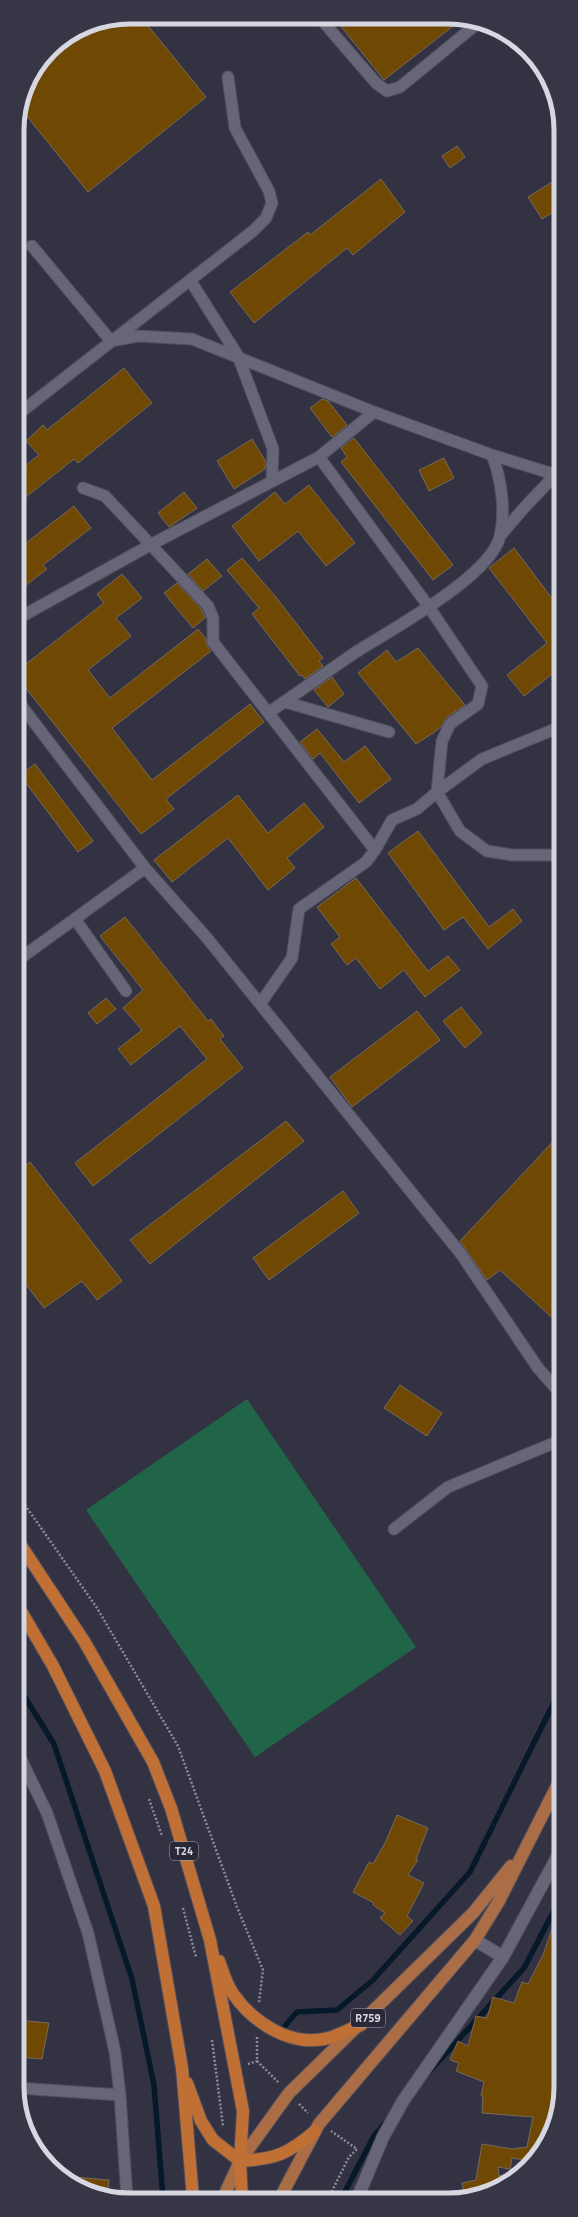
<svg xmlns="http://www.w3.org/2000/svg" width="578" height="2217" viewBox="0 0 578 2217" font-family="'Titillium Web',sans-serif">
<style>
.green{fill:#216549}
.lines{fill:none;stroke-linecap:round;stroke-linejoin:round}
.stream{stroke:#05192b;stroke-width:5.5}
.building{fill:#6f4904;stroke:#776a59}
.service-casing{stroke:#504f5d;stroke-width:13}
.minor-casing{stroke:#504f5d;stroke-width:14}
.primary-casing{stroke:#504f5d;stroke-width:14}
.trunk-casing{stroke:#504f5d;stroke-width:14}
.path{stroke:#8c8b99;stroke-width:2.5;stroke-dasharray:2 2;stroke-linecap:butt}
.service{stroke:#676578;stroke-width:11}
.minor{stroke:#676578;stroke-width:12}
.primary{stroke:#aa6d45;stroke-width:12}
.trunk{stroke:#c07034;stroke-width:12}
.labels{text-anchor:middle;stroke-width:4;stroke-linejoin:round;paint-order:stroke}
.shield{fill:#292838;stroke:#a3a2af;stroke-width:1}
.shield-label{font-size:11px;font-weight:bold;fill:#d7d7e2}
.rim{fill:none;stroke:#d7d7e2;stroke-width:5}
</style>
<rect width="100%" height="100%" fill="#333243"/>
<path class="green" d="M247,1399l169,248 -161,110 -169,-247z"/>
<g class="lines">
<path class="stream" d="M18,1686l36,58 78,235 22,106 9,113
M284,2027l13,-15 40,-2 36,-30 97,-108 91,-184
M428,2073l96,-105 37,-71
M341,2199l33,-63 12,-14"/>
</g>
<path class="building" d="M130,17h11l65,80 -118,95 -67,-83 5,-22 24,-37 37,-24z
M334,18l82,1h46l-78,61z
M457,146l8,11 -15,11 -8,-12z
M560,177v31l-18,11 -14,-22z
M381,179l24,33 -52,43 -6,-7 -93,75 -24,-31 78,-60 2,3z
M124,368l28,35 -74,60 -4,-4 -57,45v-32l22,-17 -13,-14 17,-16 4,5z
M322,399l6,2 19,24 -15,12 -22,-29z
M354,438l99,127 -20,15 -92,-118 6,-5 -6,-9z
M252,439l14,23 -1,7 -31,20 -17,-28z
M444,458l10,20 -25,13 -10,-21z
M309,485l46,58 -29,23 -28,-35 -39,30 -27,-35 43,-34 10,12z
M184,492l13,16 -28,19 -11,-14z
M74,506l17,22 -48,37 4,4 -30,23v-61l9,12z
M514,548l46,61v59l-36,28 -17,-21 40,-32 -58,-75z
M242,558l33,38 48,62 -4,3 4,5 -18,13 -3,-4 -2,1 -48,-62 7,-6 -32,-38z
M207,559l15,17 -19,15 -15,-17z
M122,574l20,24 -26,20 15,18 -43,34 22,28 88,-69 8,10 1,7 4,5 -99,77 40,52 98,-76 14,18 -98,77 8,10 -33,25 -124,-157v-6l87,-68 -7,-9z
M177,583l25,27 3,8 -12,10 -29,-35z
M418,648l47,57 -19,13 -4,8 -9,7 -17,11 -58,-71 29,-23 9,12z
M332,677l12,17 -16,13 -14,-17z
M317,729l27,33 21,-16 26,33 -32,24 -39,-50 -7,6 -13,-17z
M35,764l58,77 -15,11 -58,-77z
M238,795l30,38 36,-30 20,24 -37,31 8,10 -27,22 -40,-52 -56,44 -18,-22z
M418,831l71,96 24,-18 9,12 -34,28 -25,-32 -19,13 -56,-77z
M356,878l72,93 20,-15 12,14 -35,27 -21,-27 -24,19 -24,-31 -9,7 -16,-21 9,-7 -23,-30z
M125,917l83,104 3,-2 13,17 -4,3 23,29 -150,118 -18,-23 132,-104 -27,-33 -49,39 -13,-16 24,-19 -19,-22 20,-18 -43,-54z
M106,998l10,11 -19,15 -9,-11z
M461,1007l21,26 -17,15 -22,-27z
M417,1011l23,29 -88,67 -22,-30z
M286,1121l18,20 -154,123 -20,-24z
M560,1134v191l-60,-55 -13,10 -27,-39z
M30,1162l92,119 -25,19 -15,-19 -38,27 -26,-34v-102z
M343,1191l16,22 -90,67 -16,-22z
M400,1385l42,28 -15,23 -43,-28z
M397,1815l31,13 -12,31 2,1 -10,15 16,8 -17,33 6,5 -13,14 -20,-17 5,-5 -12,-8 1,-2 -21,-11 16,-30 4,2 13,-23z
M558,1912h3v182l-9,36 -19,32 -12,9 3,-11 -12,-2 -2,11 -12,-2 1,9 8,-2 2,7 -5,4 -39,13 -3,-15 14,-3 6,-36 30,5 15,-2 6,-30 -51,-4 1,-17h-2l3,-14 -28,-11 3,-8 -9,-3 8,-19 10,5 8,-30 11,2 6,-21 21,6 8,-21 6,2 15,-29z
M18,2020l31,3 -7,36 -24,-2z
M63,2176l46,4 -2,18 -34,-13z"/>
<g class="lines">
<g class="service-casing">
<path id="service" d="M320,18l56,65 11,8 13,-4 78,-64
M32,246l79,95 27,-5 54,3 182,73 118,43 68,21
M190,280l48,76 35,93 -1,31
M17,415l236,-184 13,-13 6,-15 -3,-12 -34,-63 -7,-51
M319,457l110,150 53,79 -4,18 -28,20 -8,17 -5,51 23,39 27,20 25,4h48
M83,488l22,8 103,110 5,12v24l162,208
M500,536l23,-27 33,-35
M17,619l135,-75 167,-87 55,-45
M17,700l128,168 62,70 254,316 77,114 22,25
M285,702l104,30
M268,713c28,-19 56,-39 85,-59 35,-23 138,-77 147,-118 6,-26 1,-58 -8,-81
M75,919l51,72
M18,960l127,-92
M260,1004l32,-46 7,-49 67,-47 9,-12 17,-30 25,-11 20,-17 45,-33 78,-32
M394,1529l54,-42 113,-47
M18,1753l29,60 41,120 27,119 5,43 7,103
M18,2088l102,7"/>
</g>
<g class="minor-casing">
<path id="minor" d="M475,1940l28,17
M357,2199l26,-62 20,-36 100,-144 58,-107"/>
</g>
<g class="primary-casing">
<path id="primary" d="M223,2198l17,-37 49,-68 184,-180 38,-47
M280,2198l39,-74 156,-184 24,-39 62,-123"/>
</g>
<g class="trunk-casing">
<path id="trunk" d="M18,1541l66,100 69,121 18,46 39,132 33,171 -3,50 2,37
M18,1606l35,60 52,105 49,135 28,162 11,130
M219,1961c4,11 8,25 15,34 19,27 55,51 90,44 12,-2 25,-10 37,-14
M187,2083l14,38 12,19 27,21c36,-2 48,-7 75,-30"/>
</g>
<path class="path" d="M18,1495l79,113 81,138 59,161 26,63 -4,32
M149,1799l13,37
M183,1908l13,49
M257,2037v24l22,22
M212,2040l11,86
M248,2064l9,-3
M299,2104l9,9
M328,2199l21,-42 8,-8 -26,-18"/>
<use href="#service" class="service"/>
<use href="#minor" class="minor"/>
<use href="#primary" class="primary"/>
<use href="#trunk" class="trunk"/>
</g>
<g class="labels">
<g class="shield">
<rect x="170" y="1842" width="28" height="18" rx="3"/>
<rect x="351" y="2009" width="34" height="18" rx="3"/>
</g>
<g class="shield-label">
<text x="184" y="1855">T24</text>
<text x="368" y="2022">R759</text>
</g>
</g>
<path d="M0 0H578V2217H0ZM130 24H448A106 106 0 0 1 554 130V2087A106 106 0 0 1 448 2193H130A106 106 0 0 1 24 2087V130A106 106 0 0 1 130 24Z" fill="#373646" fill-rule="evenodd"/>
<path class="rim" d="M130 24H448A106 106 0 0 1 554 130V2087A106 106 0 0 1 448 2193H130A106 106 0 0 1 24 2087V130A106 106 0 0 1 130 24Z"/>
</svg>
